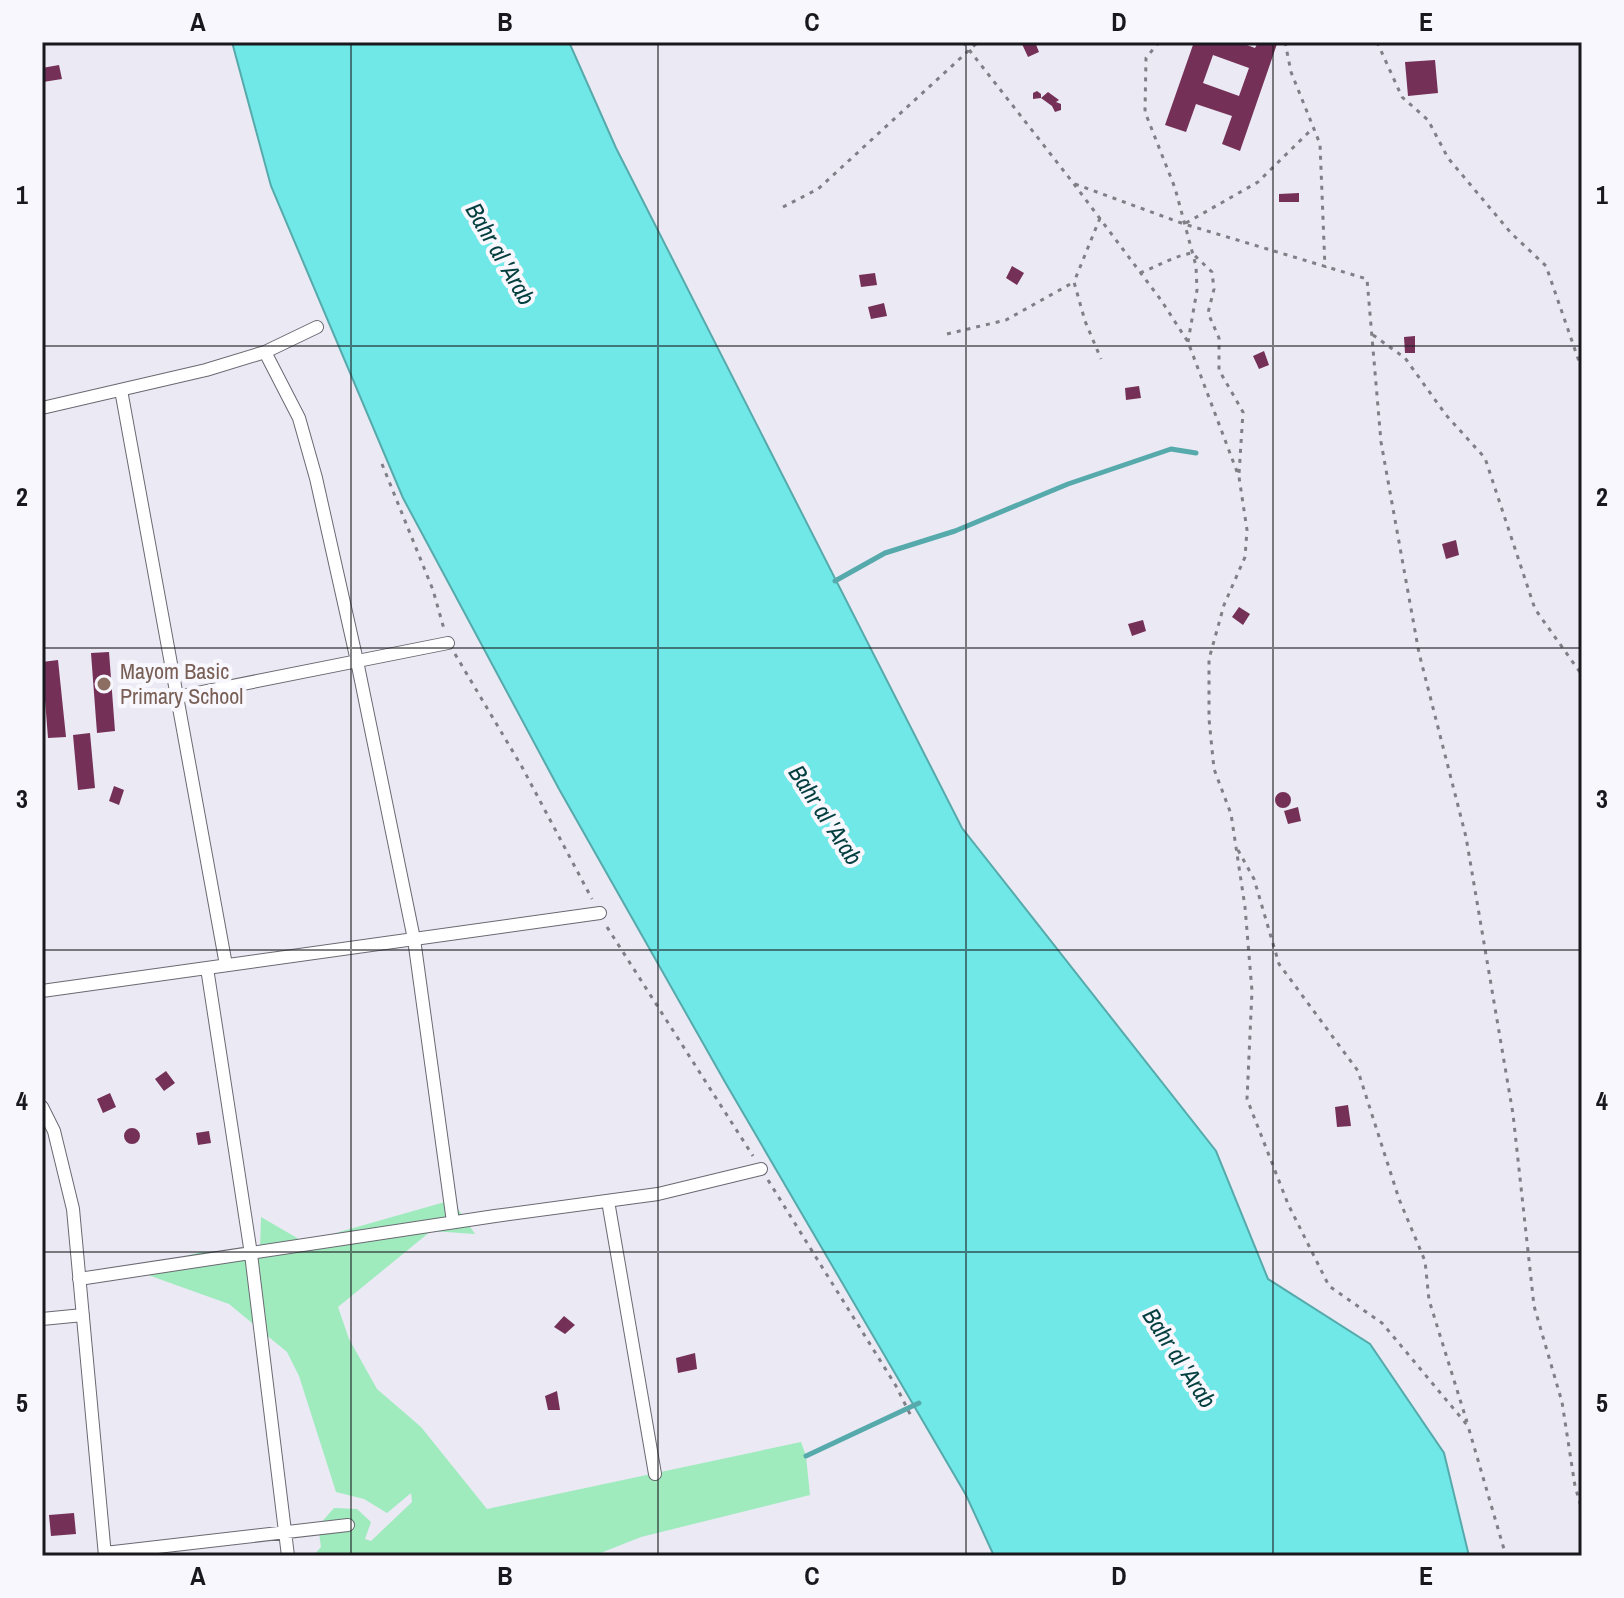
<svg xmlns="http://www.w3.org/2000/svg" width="1624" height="1598" viewBox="0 0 1624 1598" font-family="'Archivo Narrow',sans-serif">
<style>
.green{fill:#9febbe}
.water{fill:#70e8e8;stroke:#56aaab;stroke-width:2}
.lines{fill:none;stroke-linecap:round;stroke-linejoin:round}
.stream{stroke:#56aaab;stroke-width:5}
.building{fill:#753057;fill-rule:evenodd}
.street-casing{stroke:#6a6972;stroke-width:14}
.path{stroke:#7f7f86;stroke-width:3;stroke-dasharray:4 6;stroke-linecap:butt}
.street{stroke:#fff;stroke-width:12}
.grid{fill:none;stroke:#19191d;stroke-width:2;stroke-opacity:0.55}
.education-dot{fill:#8d6e63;stroke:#f7f7fd;stroke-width:3}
.labels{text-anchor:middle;stroke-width:8;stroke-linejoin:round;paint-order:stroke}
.education-label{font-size:22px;fill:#785e54;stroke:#f7f7fd;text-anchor:start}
.water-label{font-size:24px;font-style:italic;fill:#023e3e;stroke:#f7f7fd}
.neatline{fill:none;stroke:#19191d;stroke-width:3}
.grid-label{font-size:26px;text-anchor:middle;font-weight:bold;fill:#19191d}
</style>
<rect width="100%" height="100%" fill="#eae9f4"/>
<path class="green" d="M452,1200l23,34 -44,-3 -93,76 11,32 28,50 44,38 66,82 314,-67 5,14 4,39 -169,42 -48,19h-280l8,-9 -3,-21 16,-18 23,1 14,13 -6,17 6,2 41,-39 -1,-9 -24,20 -23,-14 -28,-7 -37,-116 -12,-24 -58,-48 -95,-34 67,-18 59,-2 1,-33 43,25z"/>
<path class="water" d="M232,42h337l47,106 346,680 254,323 52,128 102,65 74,109 25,103h-475l-28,-61 -241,-413 -166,-293 -156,-291 -132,-312z"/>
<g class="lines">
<path class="stream" d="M835,581l50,-28 70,-22 113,-47 103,-35 25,4
M806,1456l113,-53"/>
</g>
<path class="building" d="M1026,42h9l4,10 -11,5 -6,-13z
M1194,42h45l16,6 3,-6 19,2 -37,107 -18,-7 10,-28 -36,-12 -10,28 -21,-7zM1213,55l36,13 -10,28 -36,-13z
M1435,60l3,33 -30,3 -3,-34z
M59,65l3,14 -19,3 -1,-14z
M1037,91l4,3v4l7,-6 11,8 -3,2 5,2v6l-6,2 -3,-6 -11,-8 -8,1v-6z
M1299,193v9h-20v-8z
M1012,266l12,7 -7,12 -11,-7z
M875,273l2,12 -16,2 -2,-12z
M884,303l3,13 -16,3 -3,-12z
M1415,336v17h-10l-1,-16z
M1264,351l5,14 -10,4 -6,-13z
M1139,386l2,12 -15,2 -1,-12z
M1456,540l3,15 -13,4 -4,-15z
M1239,607l11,7 -7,11 -11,-8z
M1143,620l3,11 -14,5 -4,-12z
M109,652l6,79 -18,2 -6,-80z
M58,660l8,77 -18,1 -6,-76z
M90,733l5,55 -17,2 -5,-55z
M114,786l10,4 -5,15 -10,-4z
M1275 800a8 8 0 1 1 16 0a8 8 0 1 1-16 0Z
M1298,807l3,14 -13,3 -4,-13z
M166,1071l9,12 -11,8 -9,-12z
M110,1093l6,14 -13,6 -6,-14z
M1348,1105l3,21 -14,1 -2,-20z
M124 1136a8 8 0 1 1 16 0a8 8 0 1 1-16 0Z
M209,1131l2,12 -13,2 -2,-12z
M564,1316l11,9 -10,9 -11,-7z
M695,1353l2,16 -19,4 -2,-15z
M557,1391l3,19h-12l-3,-14z
M74,1513l2,21 -25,2 -2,-21z"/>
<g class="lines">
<g class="street-casing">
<path id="street" d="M265,352l34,66 17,60 41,183 57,278 39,283
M121,390l105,575
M42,408l164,-38 59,-18 52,-25
M177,697l271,-54
M207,968l44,286 37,302
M42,991l558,-78
M42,1107l12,24 19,78 32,347
M608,1201l47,273
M79,1279l416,-63 163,-22 103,-25
M42,1319l41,-4
M105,1553l243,-28"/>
</g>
<path class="path" d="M963,42l111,142 87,116 27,42 51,135 8,53 -2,27 -21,48 -15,54v60l5,50 17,45 14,93 7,84 -5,108 41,105 41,82 53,37 86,103 38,130
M1159,42l-13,16 -1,54 30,76 21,78 1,24 -9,52
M1285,42l6,30 29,72 5,124
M1377,42l25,55 26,23 20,38 63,75 35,33 36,104
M1075,184l109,40 183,55 14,163 38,211 47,184 47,277 21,192 28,96 13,84 7,24
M783,207l35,-18 160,-147
M1100,218l-26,64 11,39 16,38
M1186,223l72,-41 55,-54
M1140,273c18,-7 34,-17 52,-20l20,19 2,17 -6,24 11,25v32l24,42 -4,62
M947,334l59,-14 68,-38
M1373,335l32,23 41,57 39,43 50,151 47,66
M382,464l51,126 11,39
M455,654l67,113 70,132
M1238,850l16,29 25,85 79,107 41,128 26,62 4,39 38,122
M607,927l146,229
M768,1180l128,206 15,30"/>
<use href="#street" class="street"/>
</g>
<path class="grid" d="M351,42v1514M658,42v1514M966,42v1514M1273,42v1514M42,346h1540M42,648h1540M42,950h1540M42,1252h1540"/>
<circle class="education-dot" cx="104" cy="684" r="8"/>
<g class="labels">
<g class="education-label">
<text x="120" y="679">Mayom Basic<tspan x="120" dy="25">Primary School</tspan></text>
</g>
<g class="water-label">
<text transform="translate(500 254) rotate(60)" y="8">Bahr al 'Arab</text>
<text transform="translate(825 815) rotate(57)" y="8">Bahr al 'Arab</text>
<text transform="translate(1179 1358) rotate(57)" y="8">Bahr al 'Arab</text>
</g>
</g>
<rect width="1624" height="1598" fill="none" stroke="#f7f7fd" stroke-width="88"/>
<rect x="44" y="44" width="1536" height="1510" class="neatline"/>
<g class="grid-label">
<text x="198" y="31">A</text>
<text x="505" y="31">B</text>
<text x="812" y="31">C</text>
<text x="1119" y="31">D</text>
<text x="1426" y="31">E</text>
<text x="22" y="204">1</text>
<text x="1602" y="204">1</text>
<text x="22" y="506">2</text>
<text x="1602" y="506">2</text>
<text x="22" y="808">3</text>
<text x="1602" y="808">3</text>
<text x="22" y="1110">4</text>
<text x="1602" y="1110">4</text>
<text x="22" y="1412">5</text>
<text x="1602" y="1412">5</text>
<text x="198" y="1585">A</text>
<text x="505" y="1585">B</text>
<text x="812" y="1585">C</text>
<text x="1119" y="1585">D</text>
<text x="1426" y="1585">E</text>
</g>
</svg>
